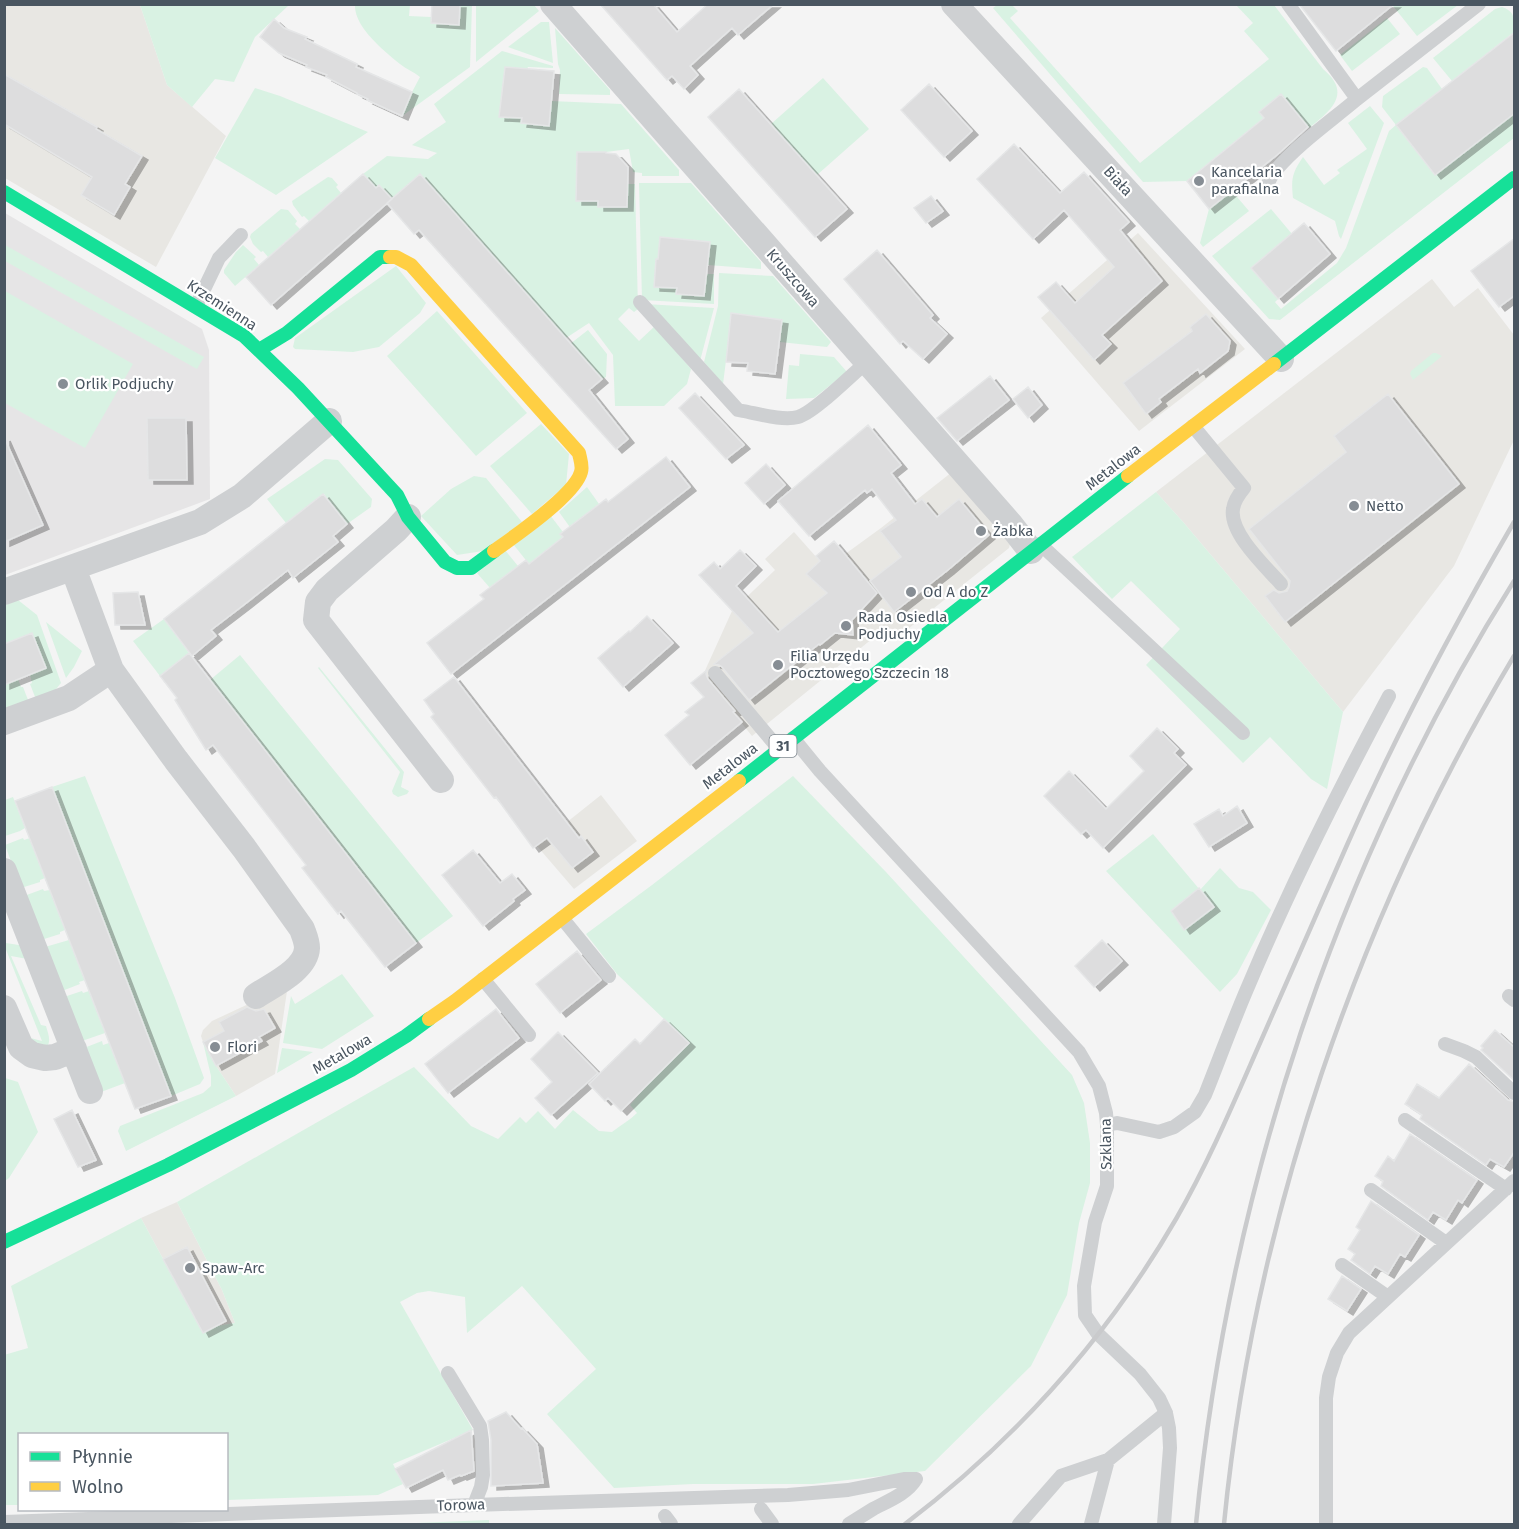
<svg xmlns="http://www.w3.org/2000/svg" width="1519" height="1529" viewBox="0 0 1519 1529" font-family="'Fira Sans',sans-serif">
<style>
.commercial{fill:#e8e7e3}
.education{fill:#e6e5e6}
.green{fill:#d9f2e3}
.building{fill:#ddddde;stroke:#e5e6e7;stroke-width:1.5;filter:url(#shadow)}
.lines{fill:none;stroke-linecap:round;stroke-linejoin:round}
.lane{stroke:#ced0d2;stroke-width:14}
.street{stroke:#ced0d2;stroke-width:26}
.fast{stroke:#16e098;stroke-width:14}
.slow{stroke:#ffcf43;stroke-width:14}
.rail{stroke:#c9cacc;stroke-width:4.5}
.poi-dot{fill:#868d94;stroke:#fff;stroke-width:2}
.labels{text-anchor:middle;stroke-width:4.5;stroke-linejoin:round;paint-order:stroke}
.shield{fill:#fff;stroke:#808990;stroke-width:1.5}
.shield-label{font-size:14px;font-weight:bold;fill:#4a5661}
.poi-label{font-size:15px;fill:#4a5661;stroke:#fff;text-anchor:start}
.street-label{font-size:15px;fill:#4a5661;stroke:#fff}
</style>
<defs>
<filter id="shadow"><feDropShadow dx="6" dy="4" stdDeviation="0" flood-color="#0004"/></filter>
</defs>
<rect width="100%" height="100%" fill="#f4f4f4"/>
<path class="commercial" d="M5,5h135l27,80 59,51 -70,131 -151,-89z
M1138,233l107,116 -106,82 -98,-113z
M1432,279l22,28 24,-19 36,47v105l-60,126 -111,146 -159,-189 -28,-31z
M952,472l58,72 -1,4 -116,93 -10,-11 -131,106 -49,-61 29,-64 43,-41 -10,-11 29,-27 32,36 55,-40z
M601,795l36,46 -63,48 -37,-43z
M285,987l2,4 -12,83 -39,22 -20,-30 -13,-24 -2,-6 2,-6 9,-9z
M177,1202l45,88 13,33 -18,3 -14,7 -62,-115z"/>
<path class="education" d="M5,213l197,116 7,21 1,149 -205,76z"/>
<path class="green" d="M521,4l13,1 5,6 -63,51v-57z
M140,5v-1l149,1 -34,32 -21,45 -19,-3 -23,28 -25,-22z
M355,5h55l-1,11 22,1v6l27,2 2,-20h12l-2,62 -68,49 10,-24 8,-15c-6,-5 -14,-8 -20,-13 -16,-13 -46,-37 -45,-59z
M997,5h15l6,6 -8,7 130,145 129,-104 -25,-28 9,-8 -17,-18h38l49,64c29,24 9,41 -14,59l-28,-34 -17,24 -77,63 -44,1 -150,-174z
M1394,5v-1l64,1 -41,31 -24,-30z
M1502,7c13,4 13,13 12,25l-62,49 -19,-23 62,-49z
M1387,18l13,16 -48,37 -12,-16z
M541,22h8l4,41 -45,-16z
M555,28l55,62v5l-51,-1 1,-24 -2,-6z
M502,51l51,15v2l-25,-1 -1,2 -22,-2 -5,50 22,1 -1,5 27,2 3,-24 70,3 58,66v6h-37v-3l-9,-1 -4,-23 -23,3 -29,1 -1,48h22v6h29v-23h8l3,125 -4,3 -5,-4 -11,11 21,22 16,-15 36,43 -4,15 -23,22h-49l-2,-51 -24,-32 -23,15 -174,-139 -13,-14 -3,3 -13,-14 24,-18 41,3 9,-6 -25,-8 34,-23 -12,-18z
M1423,67l4,1 15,21 -46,36 39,50 79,-62v25l-234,182 -11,-1 -57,-63 59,-47 21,25 -41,34 27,31 -3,3 6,7 56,-46 9,-15 43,-117 7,-6 -14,-18 1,-11z
M823,78l46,51 -52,46 -46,-51z
M255,88l25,8 88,36 -92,63 -61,-37z
M1370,106l14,17 -43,116 -2,-3 -4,-15 -42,-23c-2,-19 -1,-25 10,-41l21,28 16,-12 -3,-3 30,-21 -19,-26z
M328,177l4,1 6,7 -2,2 5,6 -32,28 -5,-5 -2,1 -9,-12 -1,-4z
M639,183h52l70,79v7l-53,-4 1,-23 -49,-5 -2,22h-2l-2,28 23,1v6l27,2 2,-22h8v30l-72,-4z
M1232,191l17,20 -46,36 -3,-4 9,-34z
M281,209l7,1 9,11 -2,3 5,5 -32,28 -5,-6 -2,1 -8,-8 -3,-7 1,-3z
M5,245l199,112 -7,12 -192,-108z
M243,245l13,12 -2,2 5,6 -24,21 -11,-13v-3l12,-18z
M396,266l30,37 -6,10 -41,34 -26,5 -58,-3 -2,-2 2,-9z
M719,273l54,3 58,66 -4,5 -47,-5 2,-22 -50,-6 -9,70 -19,-22 14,-56z
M5,291l128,73 -48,84 -80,-45z
M645,304l69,4 -14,53z
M437,311l90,102 -51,43 -89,-100z
M588,330l19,24 -1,23 -4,2 -32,-35z
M1433,353h3l6,3 -29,24 -3,-6 1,-3z
M800,354l34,3 13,15 -33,26 -28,1 3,-34 10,1z
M541,424l28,30 -3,31 -34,29 -42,-48z
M325,459l13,1 34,39 -1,8 -24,17 -23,-30 -38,29 -19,-24z
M474,476l12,2 36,44 -39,29 -26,4 -36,-39 30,-27z
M587,487l12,17 -3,2 3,3 -27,21 -13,-18z
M1156,492l28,31 159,189 -16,77 -16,-10 -41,-42 -27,26 -97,-98 34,-36 -49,-48 -19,18 -40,-42z
M550,515l13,17 -3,2 3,3 -34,27 -16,-20z
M505,550l13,16 -28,22 -13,-15z
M18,600l19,15 24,68 -9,11 -15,8 -7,-18 2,-1 -2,-8 16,-7 -14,-35 -27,11v-39z
M164,619l25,34 -29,23 -27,-35z
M46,622l36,29 -8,16 -8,11z
M240,655l213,261 -37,27 -206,-263z
M319,667l85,105 -3,15 8,4 -2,3 -9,3 -5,-3 -1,-3 8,-19 -82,-104z
M18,679l3,8h2l7,18 -25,10v-30z
M85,776l90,222 29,80 -4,6 -29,12 -119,-309z
M793,776l93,96 186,203 12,28 6,40v40l-11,40 -12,72 -36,71 -106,105 -112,13h-120l-79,4 -67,-74 49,-45 -74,-83 -55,47 -2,-36 -36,-6 -12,2 -17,9 73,128 -80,34 10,20 -25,11 -151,5 -1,-66h-206l-1,71h-14l-1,-150 24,-7 -17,-62 130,-68 62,115 14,-7 18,-3 -13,-33 -45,-88 237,-135 57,59 27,13 22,-22 6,6 12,-12 17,18 18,-19 26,21 13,1c9,-7 18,-12 25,-19l-7,-8 17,-20 42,-42 -72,-69 -31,-40 66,-49z
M13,797l12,31 -5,3 -15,5v-36z
M1153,834l47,56 20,-22 19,20 14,4 18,18 -34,64 -17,18 -114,-121z
M23,838l1,2 6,-2 15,40 -5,2v2l-19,6 -16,-43z
M43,889l1,2 6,-1 15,40 -5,2v2l-19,6 -17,-44z
M4,939l2,4 19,3 8,14 -22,-4 30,69 5,1c2,8 6,15 0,22l-23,-12 19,5 -37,-94z
M69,940l16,40 -6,2 1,2 -18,7 -17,-44z
M342,974l32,42 -52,33 -39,-6 8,-47 4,8z
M82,991l1,2 6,-2 16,42 -23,8 -18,-44z
M102,1041l1,4 6,-2 16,40 -24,9 -17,-44z
M203,1042l13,24 20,30 -110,55 -8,-20 2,-5 83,-33 8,-7v-10z
M282,1048l31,4 -36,21z
M5,1078l13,4 20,50 -29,46 -4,3z
M489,1520v4h-97z"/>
<path class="building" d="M432,4h28l-1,21 -28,-2z
M600,4h53l24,28 31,-28h66l-36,31 -6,-7 -42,38 8,9 -14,14 -12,-13 -5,4z
M1299,4h95l-58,47z
M274,19l10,9 23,9 -2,2 52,25 -1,3 56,25 -10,24 -35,-16 1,-1 -11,-5v-1l-31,-16 1,-2 -21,-8 1,-2 -28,-12 -19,-16z
M1515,32v81l-80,62 -39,-50z
M505,67l49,4 -5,55 -28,-3 1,-5 -23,-1z
M4,74l93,53 -1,2 46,27 -17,28 5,3 -16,28 -33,-20 11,-18 -88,-53z
M929,84l43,47 -28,26 -43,-47z
M739,89l108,120 -32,28 -107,-120z
M1281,94l27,33 -31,28 -68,54 -22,-28 77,-63 -5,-6z
M1014,144l46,49 24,-21 45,50 -9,8 42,51 -60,54 9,9 -17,16 -56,-63 18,-15 19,21 39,-36 -50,-57 -31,29 -56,-60z
M577,152h29v1l10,1 12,13 -1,40h-29v-6h-22z
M363,174l13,14 3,-3 13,14 -121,106 -25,-28z
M420,174l182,205 -13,11 39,49 -12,10 -197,-219 -5,4 -27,-31z
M931,196l12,15 -17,12 -12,-15z
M1304,223l26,31 -52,45 -27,-31z
M660,237l50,5 -6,54 -28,-2 1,-6 -23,-1 2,-28h2z
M1515,238v57l-16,12 -28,-36z
M877,250l56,65 -3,3 17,16 -24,25 -20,-18 -3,3 -56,-65z
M731,313l51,7 -7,54 -28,-3 1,-8 -22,-1z
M1206,314l24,27 -2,10 -28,22 -2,-4 -39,30 2,3 -15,12 -23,-31 69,-52 -2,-4z
M990,376l19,24 -52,41 -20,-23z
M1028,387l14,18 -14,13 -15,-19z
M695,393l49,52 -18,14 -47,-51z
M1388,394l71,90 -174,138 -20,-26 9,-6 5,3 8,-2 2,-4 1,-6 -41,-52 97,-77 -12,-16z
M147,418h39l1,62h-39z
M868,425l33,40 -10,8 24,31 7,-5 15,18 22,-18 30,36 -41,35 -54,42 -24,-31 31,-24 -21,-26 16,-11 -24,-31 -5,4 -2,-3 -56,46 -31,-35z
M4,437l39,88 -39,17z
M666,457l24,30 -239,187 -24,-31 57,-44 -4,-4 46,-35 3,4 34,-27 -3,-3 46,-35 2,3z
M766,464l19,21 -21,19 -19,-21z
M323,494l24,30 -14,12 5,6 -45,36 -5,-8 -43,34 -34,26 5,6 -24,20 -28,-37z
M834,541l43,52 -25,27 1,15 -18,-2 -15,12 -1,-1 -70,56 -27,-33 -3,-2 -5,-1 39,-31 -54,-58 15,-13 6,7 20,-19 16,16 -20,20 42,46 49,-39 -21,-19 14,-13 -4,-5z
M138,592l7,33h-30l-2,-32z
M647,616l26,27 -50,44 -25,-29 31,-27 1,1z
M32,633l14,35 -42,17v-41z
M189,653l227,290 -31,24 -44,-56 -3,3 -36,-46 4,-3 -93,-120 -7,5 -31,-50 2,-2 -17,-22z
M707,670l-1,4 2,5 27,32 -2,1 9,10 -52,43 -25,-30 24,-20 -4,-3 19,-15 -13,-14z
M454,677l125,161 2,-2 12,16 -21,16 -25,-30 -14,10 -37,-51 -2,1 -63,-81 3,-3 -10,-14z
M1157,728l21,21 -4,4 12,12 -83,83 -17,-18 -5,4 -37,-38 25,-25 37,38 38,-38 -14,-15z
M52,787l119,309 -36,13 -120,-308z
M1237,806l10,17 -38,24 -15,-23 25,-15 4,7z
M473,850l27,33 12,-9 13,16 -12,9 1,2 -31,25 -41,-51z
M1199,888l15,19 -30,23 -13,-19z
M1102,940l20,21 -28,26 -19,-21z
M577,951l24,29 -41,33 -24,-29z
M247,1007l9,4 8,-2 11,19 -16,9 3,4 -46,25 -13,-24 21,-11 -5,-9z
M496,1009l23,29 -71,55 -23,-29z
M664,1019l25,24 -68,68 -13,-13 -3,3 -16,-17 46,-45 5,5z
M1495,1030l20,18v33l-34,-31 2,-2 -2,-2z
M558,1032l40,41 -47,42 -16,-17 17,-16 -21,-23z
M1469,1064l39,36 7,2v49l-11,16 -14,-8 -4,6 -66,-46 2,-4 -17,-11 12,-20 22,14z
M72,1110l24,50 -18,7 -24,-48z
M1410,1134l67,46 -15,23 -4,-3 -12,20 -13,-8 -5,8 -47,-34 2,-5 -8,-5 13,-20 6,5z
M1371,1201l48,34 -14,22 -5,-3 -12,20 -13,-8 -5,8 -19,-14 4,-6 -7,-5 12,-19 -4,-3z
M187,1247l39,74 -23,12 -40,-74z
M1342,1276l19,13 -14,22 -19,-12z
M506,1412l15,17 1,-1 15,16 6,39 -52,3v-46l-3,-19z
M471,1430l3,41 -13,5 -1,-1 -12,5 -5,-10 -37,18 -11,-19z"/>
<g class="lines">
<path class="lane" d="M1288,4l69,95 122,-95
M1267,187c2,-7 4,-12 9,-17 22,-26 55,-49 81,-71
M640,302l98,108 5,1c16,3 40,10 55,6 16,-4 54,-43 69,-55
M196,306l23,-48 22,-23
M1193,426l51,62c-5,6 -10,13 -11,21 -4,24 33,58 48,75
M1040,544l203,189
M715,673l64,76
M793,738l27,33 259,281 20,34 7,27 1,12v61l-12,36 -11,64 1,29 13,19 42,40 19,24 7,15 3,15 1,20 -6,76
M562,918l47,58
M483,979l46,56
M1509,996l5,4
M1445,1044l19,7 12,6 38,36
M1405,1120l101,69
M1107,1125l10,-2 42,9 15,-5 21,-15 10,-17c14,-35 27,-71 42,-106 42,-100 91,-198 142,-293
M1371,1190l75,53
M1342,1265l46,32
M448,1373l32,53 2,14 1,35 -2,12 -7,18
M761,1509l11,15
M665,1516l6,8
M4,1522l470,-17 314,-10 60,-5 56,-11h12
M849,1524c8,-5 16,-10 24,-15 15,-8 34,-15 43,-30
M1019,1524l42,-48 47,-16 58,-47
M1091,1524l17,-64
M1326,1524v-126l3,-21 8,-24 12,-20 165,-152"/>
<path class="street" d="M553,4l457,520 21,27
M954,4l327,355
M408,517l-12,13 -69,60 -9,12 -2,18 125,160
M73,568l38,102 65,90 68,88 58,81c2,6 5,12 5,19 -1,22 -35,37 -51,48
M4,592l196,-70 42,-26 87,-75
M4,722l65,-24 42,-28
M4,871l86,220
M4,1008l17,39 11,8 13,3 10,-1 19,-8"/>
<path class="fast" d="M4,192l240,144 54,52 99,107 11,22 37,45 12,6h14l23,-17
M259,350l28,-17 93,-76h10
M1274,364l240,-186
M739,781l389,-305
M4,1242l164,-77 183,-95 55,-34 23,-17"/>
<path class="slow" d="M390,257h6l15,8 168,188c1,6 4,13 2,19 -6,23 -66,64 -87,79
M1128,476l146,-112
M429,1019l26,-18 284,-220"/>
<path class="rail" d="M905,1524c109,-83 202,-186 271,-305 31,-54 55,-110 80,-167 30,-69 60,-138 91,-207 49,-111 106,-218 167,-323
M1196,1524c33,-334 139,-658 318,-943
M1224,1524c30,-305 133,-605 290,-868"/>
</g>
<g class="poi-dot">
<circle cx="1199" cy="181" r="6"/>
<circle cx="63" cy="384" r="6"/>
<circle cx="1354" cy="506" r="6"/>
<circle cx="981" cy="531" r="6"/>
<circle cx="911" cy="592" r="6"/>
<circle cx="846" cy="626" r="6"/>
<circle cx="778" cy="665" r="6"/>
<circle cx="215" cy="1047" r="6"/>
<circle cx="190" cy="1268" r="6"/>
</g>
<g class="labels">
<rect class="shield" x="769.5" y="735" width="27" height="22" rx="4.5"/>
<g class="shield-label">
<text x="783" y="751">31</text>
</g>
<g class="poi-label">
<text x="1211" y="177">Kancelaria<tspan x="1211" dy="17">parafialna</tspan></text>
<text x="75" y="389">Orlik Podjuchy</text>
<text x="1366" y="511">Netto</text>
<text x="993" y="536">Żabka</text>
<text x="923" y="597">Od A do Z</text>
<text x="858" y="622">Rada Osiedla<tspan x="858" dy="17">Podjuchy</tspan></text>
<text x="790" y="661">Filia Urzędu<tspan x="790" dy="17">Pocztowego Szczecin 18</tspan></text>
<text x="227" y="1052">Flori</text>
<text x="202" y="1273">Spaw-Arc</text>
</g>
<g class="street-label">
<text transform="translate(1118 181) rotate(47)" y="5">Biała</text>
<text transform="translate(793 278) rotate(49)" y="5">Kruszcowa</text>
<text transform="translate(222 305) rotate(33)" y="5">Krzemienna</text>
<text transform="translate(1113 467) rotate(-38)" y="5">Metalowa</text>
<text transform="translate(730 766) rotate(-38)" y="5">Metalowa</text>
<text transform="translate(342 1054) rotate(-30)" y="5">Metalowa</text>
<text transform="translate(1106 1144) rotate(-91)" y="5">Szklana</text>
<text transform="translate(461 1505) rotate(-2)" y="5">Torowa</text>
</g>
</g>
<rect width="1519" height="1529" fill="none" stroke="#4a5661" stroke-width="12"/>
<rect x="18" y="1433" width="210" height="78" fill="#ffffff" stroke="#b7bbc0" stroke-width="1.5"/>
<rect x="30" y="1452" width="30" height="9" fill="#16e098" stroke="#b7bbc0" stroke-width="1.5"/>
<text x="72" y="1463" font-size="18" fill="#4a5661">Płynnie</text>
<rect x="30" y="1482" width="30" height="9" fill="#ffcf43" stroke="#b7bbc0" stroke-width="1.5"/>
<text x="72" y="1493" font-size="18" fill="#4a5661">Wolno</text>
</svg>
